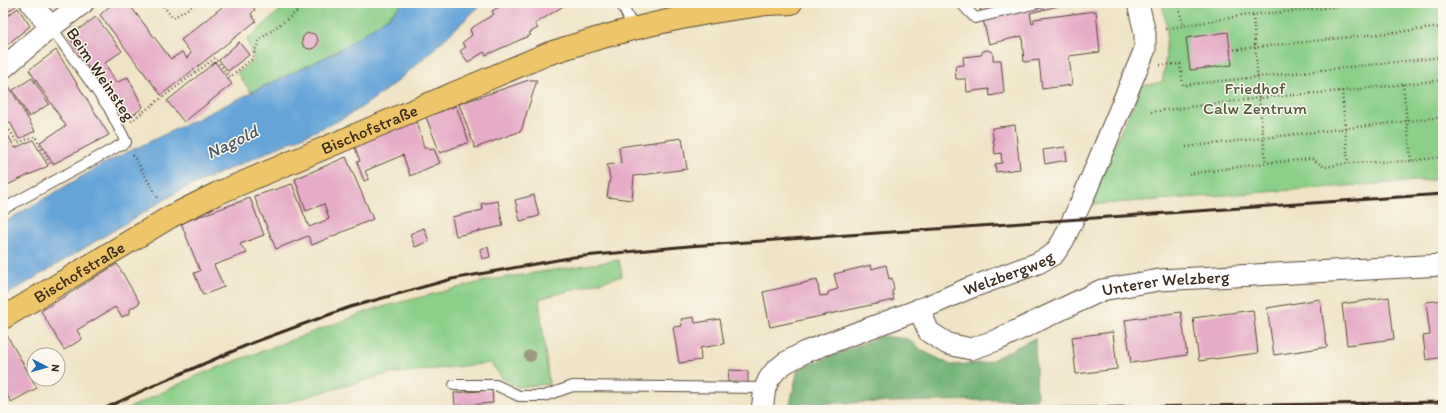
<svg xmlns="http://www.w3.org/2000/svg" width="1446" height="413" viewBox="0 0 1446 413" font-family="Itim,sans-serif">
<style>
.green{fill:#8ccf88;stroke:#647c53}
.forest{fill:#71b274;stroke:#566e49}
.water{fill:#66a4d8;stroke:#50677b}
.building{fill:#e5acc7}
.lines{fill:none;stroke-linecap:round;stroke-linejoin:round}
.lane-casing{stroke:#564637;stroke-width:12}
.street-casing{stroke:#564637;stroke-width:23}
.primary-casing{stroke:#564637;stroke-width:24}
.path{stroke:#564637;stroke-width:2.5;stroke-dasharray:1 3;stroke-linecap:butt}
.lane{stroke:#fff;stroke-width:10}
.street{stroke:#fff;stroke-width:21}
.primary{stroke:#ecc669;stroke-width:22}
.rail{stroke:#3b2a1e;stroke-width:3}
.tree{fill:#9a997b}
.labels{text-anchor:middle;stroke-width:3;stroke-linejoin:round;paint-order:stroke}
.street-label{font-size:17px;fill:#3b2a1e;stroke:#fbf7ec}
.park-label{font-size:17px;fill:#535c3e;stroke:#fbf7ec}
.water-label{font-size:18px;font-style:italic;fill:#4c5b68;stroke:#fbf7ec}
</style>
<rect width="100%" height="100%" fill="#fbf7ec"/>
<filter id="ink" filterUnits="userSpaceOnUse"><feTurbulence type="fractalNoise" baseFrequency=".025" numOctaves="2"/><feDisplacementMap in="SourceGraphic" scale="8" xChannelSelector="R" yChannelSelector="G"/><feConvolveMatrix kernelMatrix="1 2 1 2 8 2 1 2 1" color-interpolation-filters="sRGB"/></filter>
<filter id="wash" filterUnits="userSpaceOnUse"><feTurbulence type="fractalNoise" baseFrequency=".012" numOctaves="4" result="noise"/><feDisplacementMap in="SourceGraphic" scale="16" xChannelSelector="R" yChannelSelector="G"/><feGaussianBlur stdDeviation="0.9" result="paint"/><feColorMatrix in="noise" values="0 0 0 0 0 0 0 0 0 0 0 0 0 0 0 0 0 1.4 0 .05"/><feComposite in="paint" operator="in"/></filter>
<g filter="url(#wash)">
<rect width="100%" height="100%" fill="#f0e4c6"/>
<path class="green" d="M288,3h115c-42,42 -99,64 -152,89l-14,-19 17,-13 -7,-20z
M1162,3h281v176l-355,26 53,-119 21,-4 3,-16 2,-38z
M619,260l3,16 -83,23 10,85 -32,3 -15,-9 -11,-15 -103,11 -129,36h-134l76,-36 173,-65 115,-29z"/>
<path class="forest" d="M882,336l26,3 15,12 28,14 35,-2 49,-25 2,61 -247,5 8,-35z"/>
<path class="water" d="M403,3h80c-46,42 -91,90 -147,119l-155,68 -178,107v-74l100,-59 233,-112 54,-36z"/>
<g id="blocks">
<path class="building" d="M3,3h11l2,3 -13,9z
M113,3h15l43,56 11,-7 5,6 4,-5 -10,-13 46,-37h23l5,7 -4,4 5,7 -95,74 -61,-80z
M506,3h62l-33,21 3,4 -9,5 2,2 -45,20 -2,-3 -16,10 -8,-11 6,-4 -4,-4 10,-8 -2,-6 24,-15 -2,-3z
M979,3h91l-40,10 2,11 2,-1v-4l62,-8 4,41 -31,4 3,29 -30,4 -3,-29 -15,2 -2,-26 -33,8z
M18,8l12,18 -27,22v-29z
M96,17l26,34 -17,12 11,20 12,-6 15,30 -20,16 -54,-87z
M1228,32l4,33 -42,5 -4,-32z
M302 41a8 8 0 1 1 16 0a8 8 0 1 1-16 0Z
M239,42l10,13 -21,16 -9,-11z
M56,50l53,85 -56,29 -13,-22 26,-16 -37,-56z
M988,50l5,3v7h8l3,33 -14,3 -1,-7 -22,3 -1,-13h-10l-1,-13 9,-1 -1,-8 18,-2 2,-4z
M215,62l17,22 -48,38 -17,-21z
M32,78l17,26 -20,13 -16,-27z
M529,80h8l-16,51 -46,17 -16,-44z
M9,86l26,45 -16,8 -9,-17 -7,3v-35z
M456,106l13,36 -29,11 -14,-36z
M417,121l7,27h4l1,2 5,-1 6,14 -30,13 -7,-21 -38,16 4,8 -5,2 -7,-19 3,-1 -6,-16z
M1015,125l5,44 -24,3 -1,-8 7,-1 -1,-10 -6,1 -3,-26z
M8,135l7,13 18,-8 15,26 -45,21v-50z
M682,138l5,31 -53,7 -2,24 -25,-3 3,-19 -3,-13 14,-2 -2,-16z
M1065,147l2,13 -22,4 -2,-14z
M346,157l27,62 -61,26 -4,-9 -32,13 -22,-53 38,-12 17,43 20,-8 -5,-15 -18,7 -11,-32z
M534,195l5,21 -19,5 -5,-21z
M250,198l14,37 -24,9 7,9 -33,12 10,22 -21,8 -9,-22 6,-2 -19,-48z
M498,201l5,25 -47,10 -4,-19 31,-7 -2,-6z
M424,228l5,13 -14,6 -5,-13z
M488,247l2,10 -8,2 -2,-10z
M117,264l23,39 -10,6v4l-8,4 -7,-10 -38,23 5,9 -18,11 -23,-39z
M871,265l1,4 14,-4 3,14 3,-1 2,12 -2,1 2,9 -124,27 -7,-35 54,-12 3,16 8,-1v-3l10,-3 -4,-15z
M1389,297l5,42 -47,6 -5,-41z
M1320,299l7,48 -53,8 -7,-47z
M1443,300v57l-17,3 -3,-24 7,-1 -4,-33z
M1253,310l5,43 -59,8 -6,-43z
M1181,312l6,43 -56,8 -6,-43z
M694,317l1,6 25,-4 4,25 -24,4 1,12 -22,3 -6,-36 9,-1 -1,-7z
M5,332l32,56 -26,14 -8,-14v-55z
M1113,332l4,37 -41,5 -4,-37z
M729,370l19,1v12l-20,-1z
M492,390l1,13 -38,3 -1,-13z"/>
</g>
</g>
<g filter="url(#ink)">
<use href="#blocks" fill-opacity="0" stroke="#564637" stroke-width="1"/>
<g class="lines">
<g class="lane-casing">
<path id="lane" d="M621,3l13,26
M961,3l14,15 63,-15
M3,209l123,-67 -17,-34 -58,-81
M454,385h42l23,11h25l29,-10 192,2"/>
</g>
<g class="street-casing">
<g id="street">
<path d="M31,3l20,24"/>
<path d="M3,68l48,-41 32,-24"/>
<path id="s1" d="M919,309l10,23 19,12 23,5 26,-9 105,-50 57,-10 284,-15"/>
<path id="s2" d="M762,410l3,-22 4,-9 7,-9 9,-7 20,-11 121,-45 41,-18 71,-26 16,-9 9,-13 20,-43 62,-149v-16l-7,-30"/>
</g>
</g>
<g class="primary-casing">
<g id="primary">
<path id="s3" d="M3,318l167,-101 46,-23 331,-140c69,-23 141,-40 213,-49 10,-2 21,-1 31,-2"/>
</g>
</g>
<path class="path" d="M161,3l12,15 24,-15
M292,3l6,8
M1178,3l5,22
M1253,16l6,82 7,65
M1165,29l75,-13 137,-13
M1230,50l213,-23
M1160,65l20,-1 3,21 260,-28
M1403,84l8,77
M1342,91l6,72
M1151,112l108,-14 83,-7 101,-11
M131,121l84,-63 15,19 22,-18 7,-19 39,-29 8,-8
M3,130l5,-2 10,15 17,-7 16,30
M1186,147l257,-30
M133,155l26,45
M1189,174l77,-11 46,-4 13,8 23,-4 63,-2 32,-4"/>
<use href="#lane" class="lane"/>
<use href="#street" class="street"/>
<use href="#primary" class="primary"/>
<path class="rail" d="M101,410l56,-26 95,-41 98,-36 102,-28 122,-22 115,-11 754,-52
M948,410l495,-8"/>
</g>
<circle class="tree" cx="530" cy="356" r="6"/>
</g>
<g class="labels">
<g class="street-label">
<text transform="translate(101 74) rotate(56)" y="6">Beim Weinsteg</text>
<text dy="6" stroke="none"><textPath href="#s3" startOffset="413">Bischofstraße</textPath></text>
<text dy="6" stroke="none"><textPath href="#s2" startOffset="296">Welzbergweg</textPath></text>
<text dy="6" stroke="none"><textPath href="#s3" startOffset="89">Bischofstraße</textPath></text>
<text dy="6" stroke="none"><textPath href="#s1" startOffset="279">Unterer Welzberg</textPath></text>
</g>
<g class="park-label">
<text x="1255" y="94">Friedhof<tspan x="1255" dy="20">Calw Zentrum</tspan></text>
</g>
<g class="water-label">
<text transform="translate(232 142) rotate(-26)" y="6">Nagold</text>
</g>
</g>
<rect width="1446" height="413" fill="none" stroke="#fbf7ec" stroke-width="16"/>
<g transform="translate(46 367) rotate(96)"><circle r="19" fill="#fbf7ec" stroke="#aea59a"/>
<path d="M0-3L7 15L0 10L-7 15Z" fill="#1f6fb2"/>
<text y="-6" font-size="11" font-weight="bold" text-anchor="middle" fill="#3b2a1e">N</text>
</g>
</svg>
